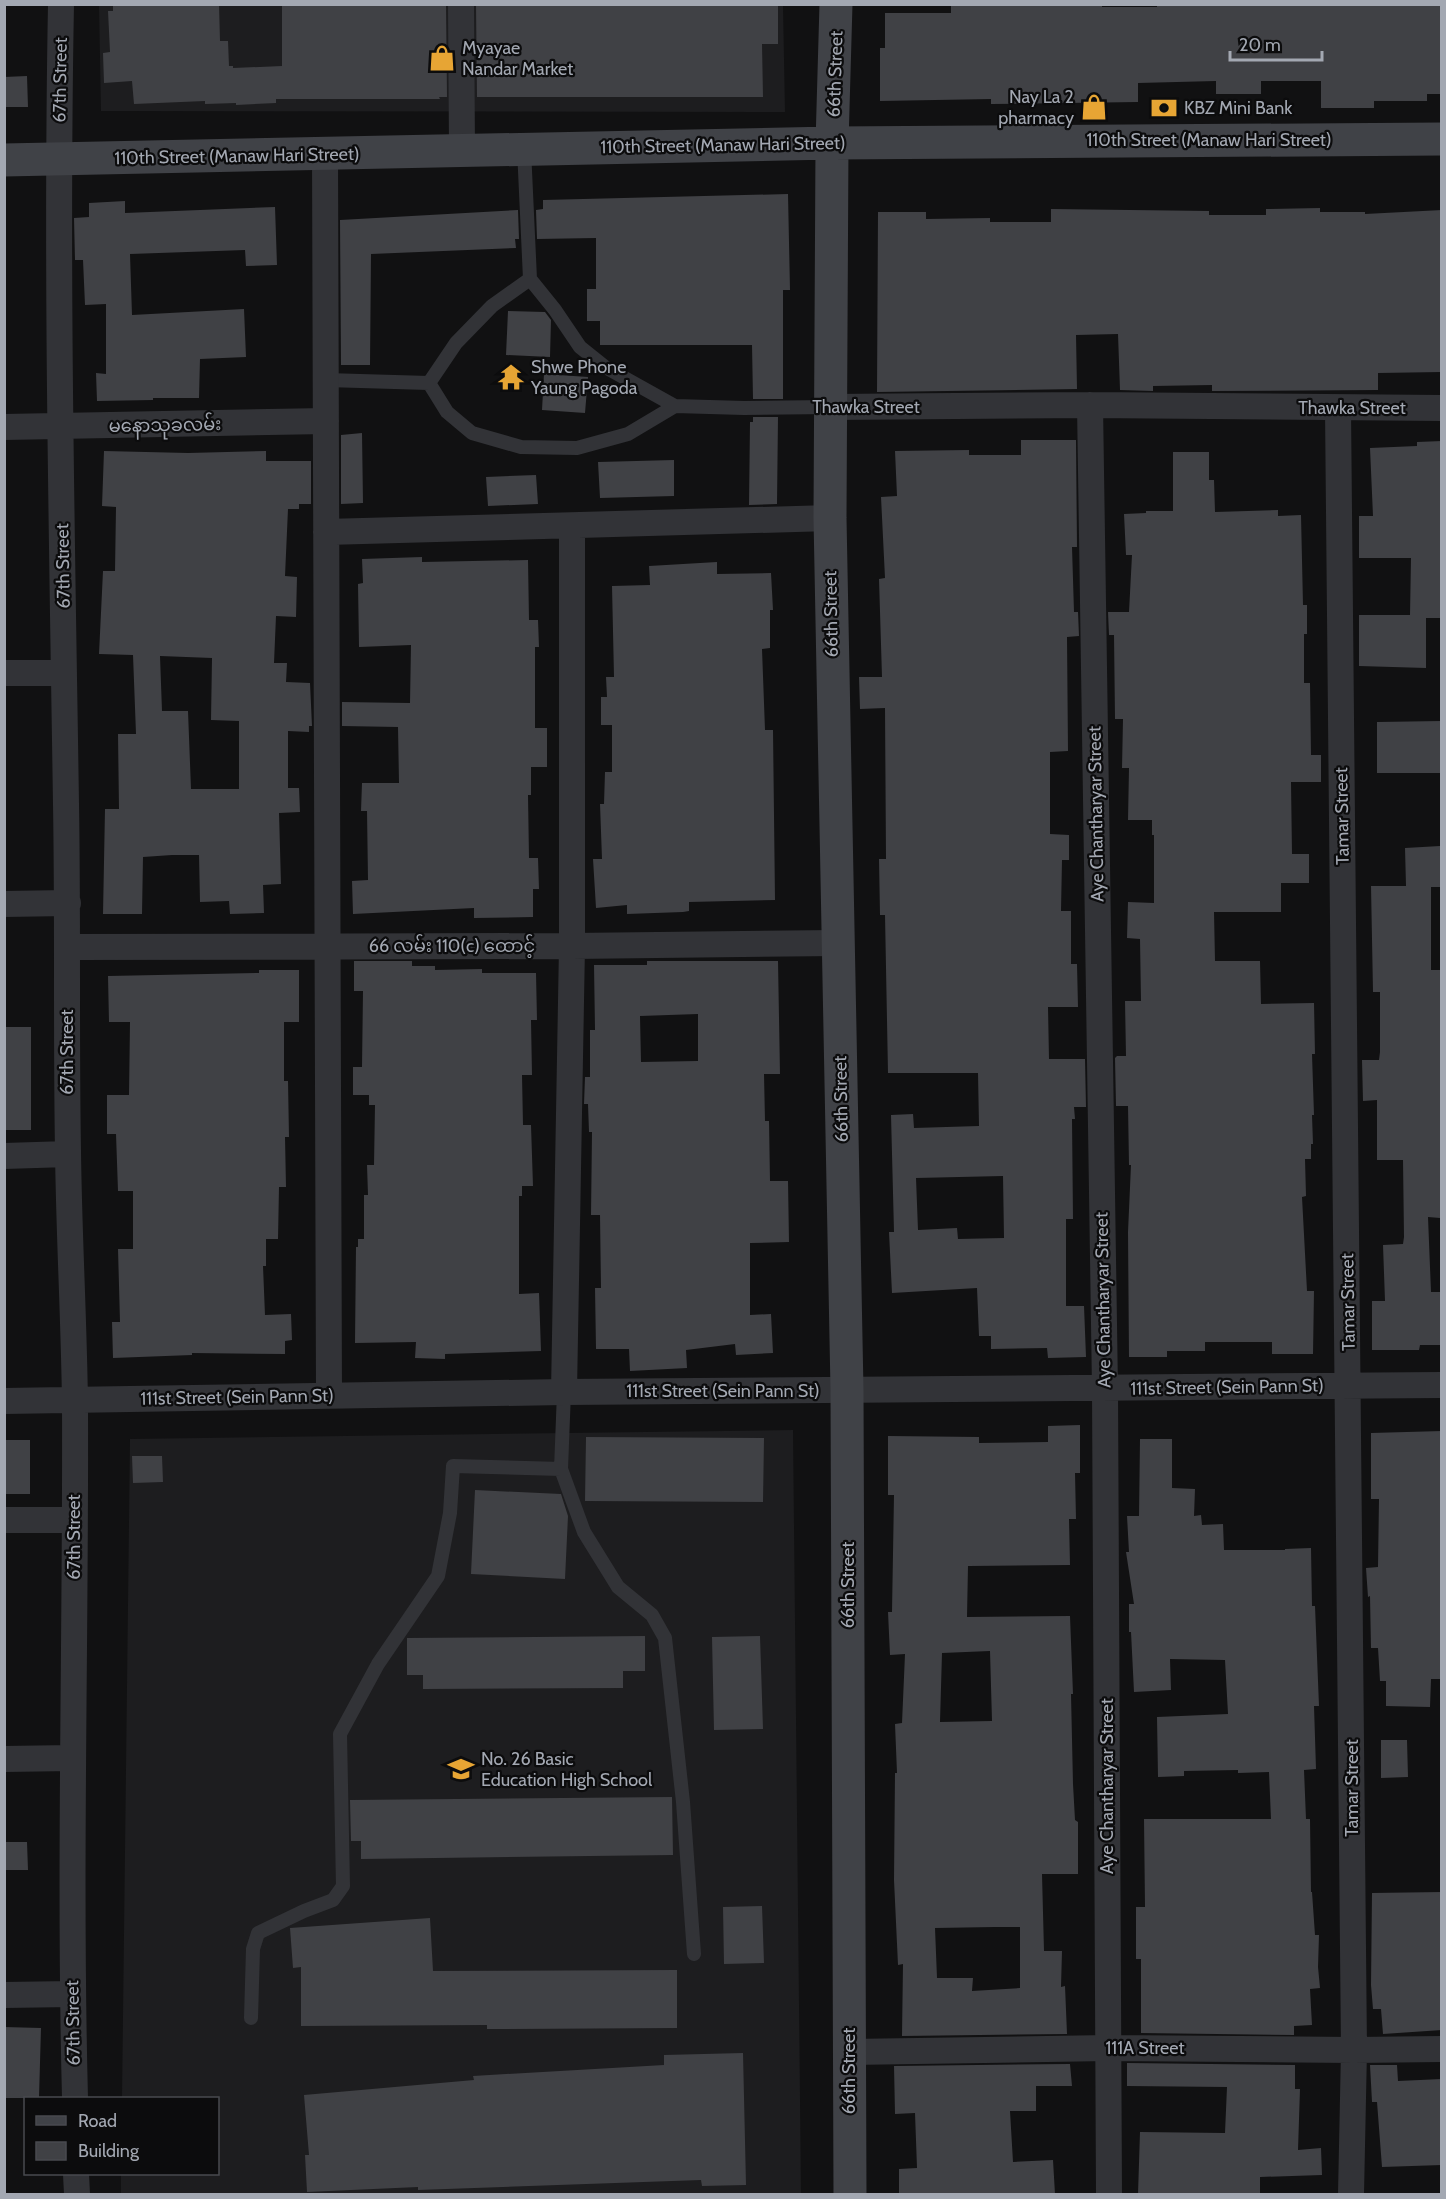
<svg xmlns="http://www.w3.org/2000/svg" width="1446" height="2199" viewBox="0 0 1446 2199" font-family="Cabin,'Noto Sans Myanmar',sans-serif">
<style>
.built{fill:#1d1d1f}
.building{fill:#404145;fill-rule:evenodd}
.lines{fill:none;stroke-linecap:round;stroke-linejoin:round}
.lane{stroke:#323337;stroke-width:14}
.street{stroke:#323337;stroke-width:26}
.secondary{stroke:#404247;stroke-width:33}
.labels{text-anchor:middle;stroke-width:4.5;stroke-linejoin:round;paint-order:stroke}
.poi-label{font-size:18px;fill:#a3a8b2;stroke:#0c0c0d;text-anchor:start}
.street-label{font-size:18px;fill:#a3a8b2;stroke:#0c0c0d}
</style>
<rect width="100%" height="100%" fill="#111112"/>
<path class="built" d="M99,5h684l2,107 -684,-1z
M793,1430l8,764h-680v-20h97v-76h-96l8,-659z"/>
<path class="building" d="M113,4h106l1,37h8l1,25h4v2l49,-2v-62h164l1,93h-8l1,2h-164v4l-40,2v-2l-31,1v-3l-71,3 -2,-23 -28,2 -1,-30 7,-1 -2,-41h5z
M476,4h302v40h-16l1,53h-286z
M993,4h109v3h55v-3h285v90h-15v7h-53v7h-53v-27h-60v13h-45v-13l-78,2v19l-147,2v-5l-111,2v-53h5v-35h66v-7h42z
M27,76l1,31h-24v-30z
M788,194l2,96h-7v109h-30l-1,-54h-152v-24h-13v-32h9v-51l-59,1 -1,-29 7,-1v-9z
M125,201v12l150,-6 2,58 -31,1 -1,-16 -115,4 2,61 112,-6 2,48 -46,2 -1,39h-46v2l-56,1 -1,-28 10,1v-70l-21,1 -2,-45h-8l-1,-42 15,-1v-14z
M1320,208v4h45v2l77,-4v162l-64,1v17l-166,1v-6l-59,1v5l-33,-1 -2,-56 -42,1 1,54 -200,3 1,-180h48v7l64,-1v4h61v-13l158,2v4h57v-6z
M518,210l1,29h-4l1,9 -145,6 -1,111h-29l-1,-145z
M508,311l37,1 6,8 -1,37 -44,-2z
M544,374l44,3 -3,36 -43,-3z
M753,417h25l-1,87 -28,1 1,-83h3z
M362,433l1,70 -22,1v-69z
M1021,440h55l1,107h-5l2,65h4l1,24 -12,1 1,114 -18,1v82l19,1v25h-7l-1,51h10v53h6l1,43h-30l1,52h36l1,48h-12l1,12h-3l1,100h-7v87h18l2,51 -38,1 -1,-10 -56,1v-13h-12l-2,-48 -85,5 -3,-61h5l-3,-117 22,-1 1,14 65,-2 -1,-53h-90l-3,-158h-5l-1,-56h7l-1,-151 -25,1 -1,-32h23l-3,-98 6,-1 -4,-81 16,-1 -2,-45 74,-1v5h52zM1003,1176l1,62 -46,1 -1,-11 -39,2 -2,-52z
M1442,441v177h-16v50l-67,-2v-51h51l1,-57h-52v-42h14l-3,-68 47,-2v-4z
M104,451l84,2 78,-2v10h45v43h-12v5h-11l-3,67 12,1 -1,40 -20,-1 -2,47h13l-1,19 24,1 2,43h-3v6l-21,-1v57h11l1,24 -21,1 2,71 -18,1 1,28 -34,1 -1,-13 -29,1 -1,-47h-27l-29,2 -1,57h-39l2,-105h14l-1,-75h18l-3,-79 -34,-1 4,-83h12l1,-64 -14,-1zM160,656l52,2 -1,62 28,1v68h-48l-3,-78h-26z
M1173,452h36v28h5l1,32 63,-2v6l23,-1 2,90h4v29h-3v49h6l1,72h10v27h-30l1,72h17v29h-28v29h-67l1,49h45l1,43 53,-1 1,51h-3l2,61h-2l1,29h-2v15h-6l1,37 -4,1 5,94h7l-1,63h-41v-12h-67v9h-38v6h-38l-1,-125 3,-67h-2l-1,-59h-12l-1,-48 2,-2h9l-1,-55h16l-1,-62 -13,-1 1,-36 26,1v-68h-2v-15h-24l1,-52h-7l1,-49h-8l-1,-84h-5l-1,-23h21l3,-57h-6l-2,-41 22,-1v-2h27z
M674,460v36l-74,2 -2,-36z
M536,475l2,29 -50,2 -2,-29z
M422,557v5l106,-2 1,60h9l1,27h-4v81h12v39h-16v28h-3l1,63h9l1,31h-6v28l-59,1v-10l-121,6 -1,-33 16,-1 -1,-69h-6l1,-28h37l-1,-56 -56,-1v-24l68,1 1,-58 -52,2 -1,-63 5,-1 -1,-24z
M717,562v12l54,-1 2,37h-3v38l-8,1 3,81h8l2,170 -86,2v9l-6,1 -56,2v-9l-31,3 -3,-49h9l-2,-55h4l1,-32h7v-47h-11v-28h6l-1,-20h8l-2,-91 38,-1 -1,-19z
M1441,721l1,52h-65v-51z
M1440,846l2,41h-11v83h11v237h-2v11l-12,-1 3,75h11v53h-22l-1,5h-47v-49h13l-2,-56 20,-1 1,-7 -1,-77h-26v-60l-14,1 -1,-41h17l1,-8v-60h-7l-2,-106h35l-1,-38z
M354,961h58v5h23v4l47,-1v4h54l1,47h-6l1,55h-10l1,50h8l2,61h-11v10h-3v98l20,-1 2,58 -96,3v5l-30,-1 1,-16 -61,1 1,-96h2v-8h6v-44h4l-1,-30h7l1,-60h-6v-10h-16v-28h9l1,-76h-9z
M647,961h131l2,113h-16l1,47h4l1,60h18l1,61 -39,1v72l21,-1 2,39 -37,2 -1,-11 -49,6 1,18 -57,3 -1,-22h-33l-1,-61h6l-1,-73h-9l1,-83h-3l-1,-28h-4l1,-27h5v-47h5l-1,-65h53zM698,1014v47l-57,1 -1,-46z
M259,970h40v52h-15v59h4l1,56h-4l1,50h-7l-1,52h-12v27h-3l2,49 26,-1 1,26 -7,1v13l-93,-1v2l-79,3 -1,-36h8l-2,-73h15v-58h-15l-2,-57h-9v-39h22l1,-73h-21l-1,-46 151,-3z
M4,1027h27v103h-27z
M1080,1425v48h-5l1,46h-7l1,46 -102,1 -1,51 103,-1 3,78h-2l2,90 2,36 3,2v52h-36l2,77h18l-1,36 4,-1 2,48 -165,2 1,-72 -5,1 -4,-85 1,-107h2l-2,-49 7,-1 3,-69 -15,1 -2,-43h4l2,-117h-6v-59l91,1v6l69,-1v-16zM990,1651l2,70 -52,1 2,-69zM995,1927h25v61l-48,3 1,-13h-36l-2,-50z
M1442,1431v248h-11l-1,28 -44,-1v-25h-6l-2,-33h-7l-1,-52 -2,1 -2,-29 12,-1 1,-68h-8v-66z
M586,1437l178,1 -1,64 -178,-1z
M1140,1439h32v49l23,1 -1,27 7,-1 1,10 21,-1 1,26h61v-1l26,-1 1,58h3l4,100h-5l2,63 -12,1 2,49h4l1,73h1l3,43h4l-1,32 2,21 -10,1 2,36 -18,1v9l-153,-2v-74h-5v-52h9l-1,-88h127l-2,-47 -31,1v-3l-54,1v5l-26,1 -1,-60 71,-3 -3,-54 -55,-1 1,31 -37,2 -3,-60h-2v-28h5l-8,-52h3l-2,-36h12z
M4,1440h26v54h-26z
M132,1456h30l1,26 -30,1z
M475,1490l86,4 7,22 -3,63 -94,-5z
M645,1636v35h-22v17l-200,1v-14h-16v-37z
M760,1636l3,93 -49,1 -2,-93z
M1381,1740h26l1,37 -27,1z
M672,1797l1,58 -312,4v-18h-10l-1,-41z
M4,1842h23l1,28h-24z
M1442,1892v138l-59,4 -2,-25h-8l-2,-24 1,-92z
M762,1906l2,57 -40,1 -1,-57z
M430,1918l3,53 244,-1v58l-190,1v-4l-186,1v-59l-8,1 -3,-40z
M4,2027l37,1 -2,70h-35z
M743,2053l3,132 -44,1 -1,-6 -283,10v-3l-111,5 -2,-37h4l-5,-60 170,-15 -1,-4 191,-11v-10z
M1127,2063l168,2v24h5l-2,61 23,-2 1,27 -62,2v17h-122l2,-62 85,1 2,-46 -100,-1z
M1070,2064l2,22h-36v25h-26l3,51 40,-2 2,34h-156v-25l18,-1 -2,-55 -20,1 -1,-48z
M1370,2065h27l1,16 44,-2v86l-60,2 -5,-65h-5z"/>
<g class="lines">
<path class="lane" d="M524,149l6,130 25,31 25,37 25,20 70,39
M326,380l103,3 18,29 25,21 49,14 56,1 51,-14 47,-28 69,2 86,-1
M429,383l27,-40 36,-37 38,-27
M561,1469l23,63 34,55 34,28 13,23 18,164 11,152
M251,2018l2,-69 5,-16 46,-22 29,-11 10,-14 -3,-152 38,-70 60,-88 12,-63 3,-47 108,3 3,-77"/>
<path class="street" d="M61,4c-5,267 1,534 5,800 2,116 0,232 2,347 1,85 6,169 7,253 1,232 -6,463 0,694
M461,4l1,146
M325,154l4,1241
M1090,405l15,984 4,805
M830,407l260,-2 352,3
M1338,409l16,1641 -3,144
M4,427l322,-6
M326,532l504,-14
M4,673h60
M4,904l64,-1
M67,947l505,-1 266,-3
M4,1156l64,-2
M564,1392l8,-446v-420
M4,1401l560,-9 878,-7
M4,1520h70
M4,1759l68,-1
M4,1995l68,-1
M849,2052l260,-4 245,2 88,-1
M76,2174l1,20"/>
<path class="secondary" d="M836,4l-4,139 -2,375 17,872 3,804
M4,160l828,-17 610,-4"/>
</g>
<defs>
<g id="shop-bare" transform="scale(2.07)"><path d="M-5-2.5h2.3a2.7 3.5 0 0 1 5.4 0H5L5.5 6h-11ZM-1.5-2.5h3a1.5 2.3 0 0 0-3 0Z" fill="#e7a534" stroke="#0c0c0d" stroke-width="2.5" paint-order="stroke"/></g>
<g id="bank-bare" transform="scale(2.07)"><path d="M-6-4H6V4H-6ZM0-2.3a2.3 2.3 0 1 0 0 4.6a2.3 2.3 0 1 0 0-4.6Z" fill="#e7a534" stroke="#0c0c0d" stroke-width="2.5" paint-order="stroke"/></g>
<g id="temple-bare" transform="scale(2.07)"><path d="M0-6L5-2H3V0L6.5 2.5H4V6H1.5V3h-3V6H-4V2.5H-6.5L-3 0V-2H-5Z" fill="#e7a534" stroke="#0c0c0d" stroke-width="2.5" paint-order="stroke"/></g>
<g id="school-bare" transform="scale(2.07)"><path d="M0-5L7-2L0 1L-7-2ZM-4 1L0 2.5L4 1V4Q0 6-4 4Z" fill="#e7a534" stroke="#0c0c0d" stroke-width="2.5" paint-order="stroke"/></g>
</defs>
<g fill-rule="evenodd">
<use href="#shop-bare" x="442" y="58"/>
<use href="#shop-bare" x="1094" y="107"/>
<use href="#bank-bare" x="1164" y="108"/>
<use href="#temple-bare" x="511" y="377"/>
<use href="#school-bare" x="461" y="1769"/>
</g>
<g class="labels">
<g class="poi-label">
<text x="462" y="54">Myayae<tspan x="462" dy="21">Nandar Market</tspan></text>
<text x="1074" y="103" text-anchor="end">Nay La 2<tspan x="1074" dy="21">pharmacy</tspan></text>
<text x="1184" y="114">KBZ Mini Bank</text>
<text x="531" y="373">Shwe Phone<tspan x="531" dy="21">Yaung Pagoda</tspan></text>
<text x="481" y="1765">No. 26 Basic<tspan x="481" dy="21">Education High School</tspan></text>
</g>
<g class="street-label">
<text transform="translate(835 74) rotate(-88)" y="6">66th Street</text>
<text transform="translate(60 80) rotate(-89)" y="6">67th Street</text>
<text x="1209" y="146">110th Street (Manaw Hari Street)</text>
<text transform="translate(723 145) rotate(-1)" y="6">110th Street (Manaw Hari Street)</text>
<text transform="translate(237 156) rotate(-1)" y="6">110th Street (Manaw Hari Street)</text>
<text x="866" y="413">Thawka Street</text>
<text x="1352" y="414">Thawka Street</text>
<text transform="translate(165 425) rotate(-1)" y="6">မနောသုခလမ်း</text>
<text transform="translate(63 566) rotate(-91)" y="6">67th Street</text>
<text transform="translate(831 614) rotate(-91)" y="6">66th Street</text>
<text transform="translate(1096 814) rotate(-91)" y="6">Aye Chantharyar Street</text>
<text transform="translate(1342 816) rotate(-91)" y="6">Tamar Street</text>
<text x="452" y="952">66 လမ်း 110(c) ထောင့်</text>
<text transform="translate(67 1052) rotate(-90)" y="6">67th Street</text>
<text transform="translate(841 1099) rotate(-91)" y="6">66th Street</text>
<text transform="translate(1103 1300) rotate(-91)" y="6">Aye Chantharyar Street</text>
<text transform="translate(1348 1302) rotate(-91)" y="6">Tamar Street</text>
<text transform="translate(1227 1387) rotate(-1)" y="6">111st Street (Sein Pann St)</text>
<text x="723" y="1397">111st Street (Sein Pann St)</text>
<text transform="translate(237 1397) rotate(-1)" y="6">111st Street (Sein Pann St)</text>
<text transform="translate(74 1537) rotate(-90)" y="6">67th Street</text>
<text transform="translate(848 1585) rotate(-90)" y="6">66th Street</text>
<text transform="translate(1107 1786) rotate(-90)" y="6">Aye Chantharyar Street</text>
<text transform="translate(1352 1788) rotate(-90)" y="6">Tamar Street</text>
<text transform="translate(73 2023) rotate(-91)" y="6">67th Street</text>
<text x="1145" y="2054">111A Street</text>
<text transform="translate(849 2071) rotate(-90)" y="6">66th Street</text>
</g>
</g>
<rect width="1446" height="2199" fill="none" stroke="#a3a8b2" stroke-width="12"/>
<rect x="24" y="2097" width="195" height="78" fill="#0c0c0d" stroke="#484a4f" stroke-width="1.5"/>
<rect x="36" y="2116" width="30" height="9" fill="#404247" stroke="#484a4f" stroke-width="1.5"/>
<text x="78" y="2127" font-size="18" fill="#a3a8b2">Road</text>
<rect x="36" y="2142" width="30" height="18" fill="#404145" stroke="#484a4f" stroke-width="1.5"/>
<text x="78" y="2157" font-size="18" fill="#a3a8b2">Building</text>
<path d="M1230 51v9h92v-9" fill="none" stroke="#a3a8b2" stroke-width="3"/>
<text x="1239" y="51" font-size="18" fill="#a3a8b2" stroke="#0c0c0d" stroke-width="4.5" paint-order="stroke">20 m</text>
</svg>
